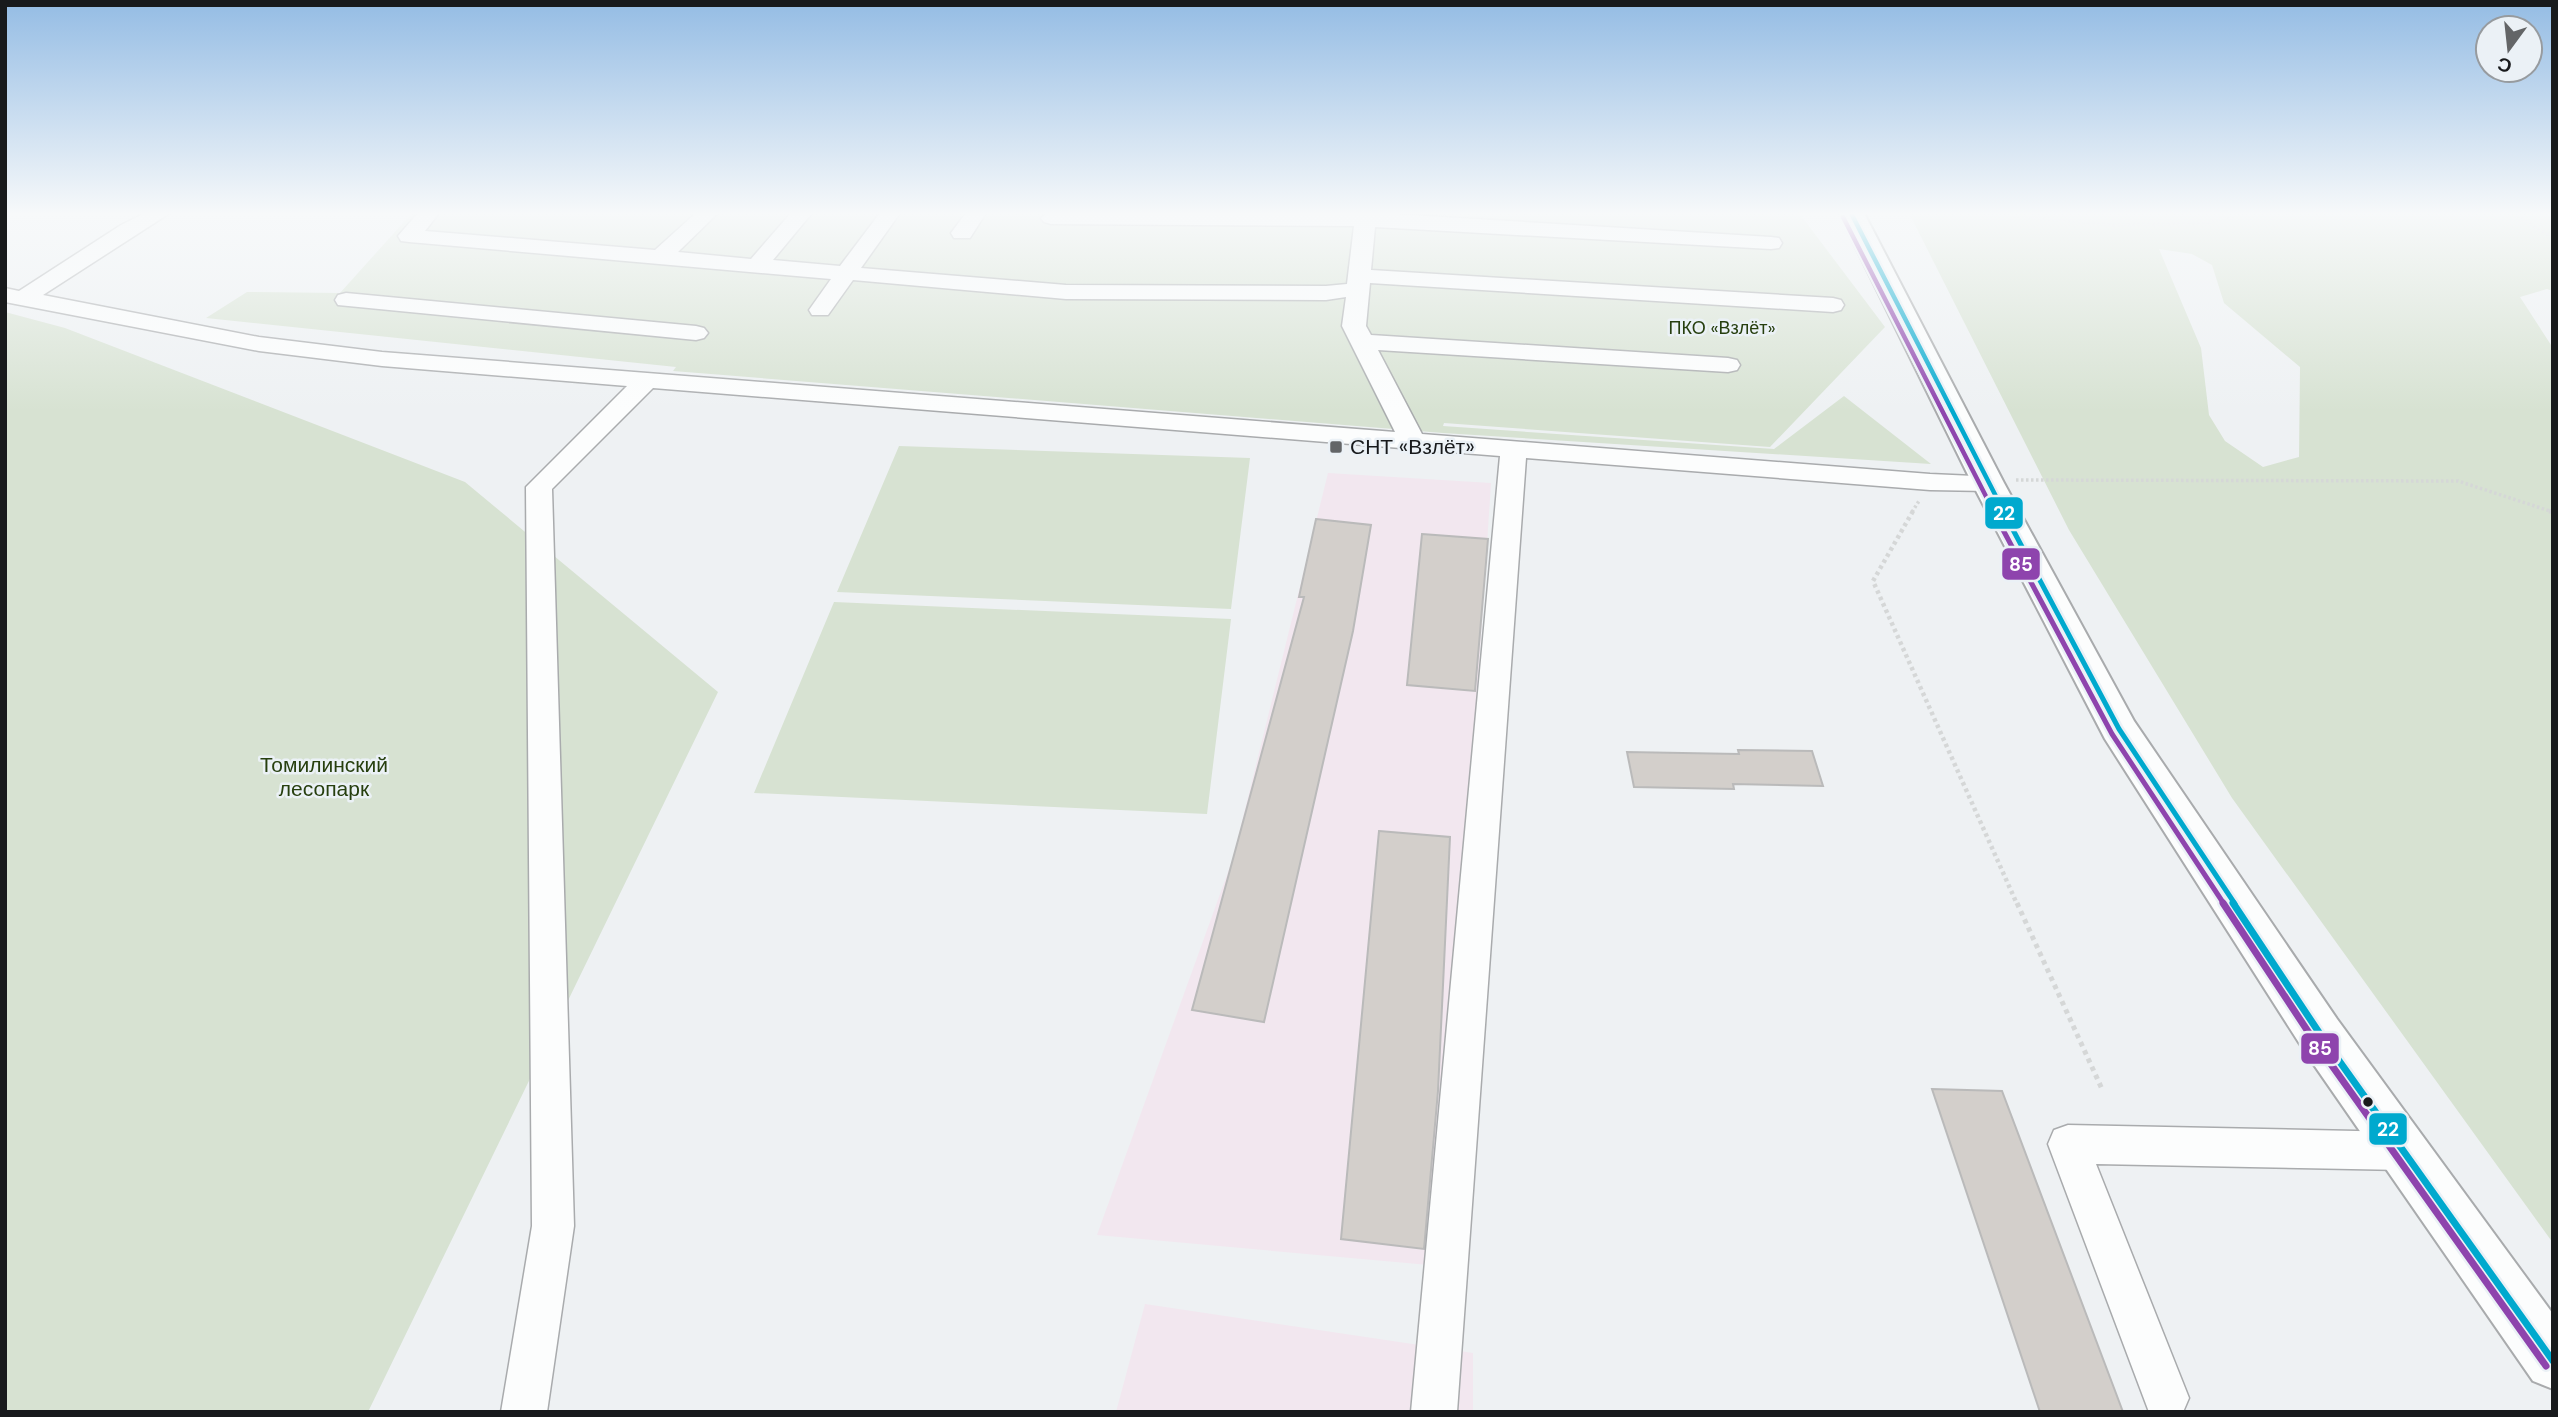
<svg xmlns="http://www.w3.org/2000/svg" width="2558" height="1417" viewBox="0 0 2558 1417" font-family="'DM Sans',sans-serif">
<style>
.industrial{fill:#f2e7ef}
.green{fill:#d7e2d2;fill-rule:evenodd}
.building{fill:#d3cfcb;stroke:#bababa;stroke-width:2}
.lines{fill:none;stroke-linecap:round;stroke-linejoin:round}
.minor-casing{stroke:#a9abad;stroke-width:3}
.major-casing{stroke:#a9abad;stroke-width:4}
.path-far2{stroke:#d5d7d7;stroke-width:3.5;stroke-dasharray:2.5 2.5;stroke-linecap:butt}
.path-far1{stroke:#d5d7d7;stroke-width:4.5;stroke-dasharray:3.5 3.5;stroke-linecap:butt}
.path{stroke:#d5d7d7;stroke-width:5;stroke-dasharray:4.5 4.5;stroke-linecap:butt}
.minor{fill:#fcfdfd;fill-rule:evenodd}
.major{fill:#fcfdfd;fill-rule:evenodd}
.bus-1-far2-casing{stroke:#ebf1f6;stroke-width:9}
.bus-1-far1-casing{stroke:#ebf1f6;stroke-width:10}
.bus-1-casing{stroke:#ebf1f6;stroke-width:12}
.bus-2-far2-casing{stroke:#ebf1f6;stroke-width:9}
.bus-2-far1-casing{stroke:#ebf1f6;stroke-width:10}
.bus-2-casing{stroke:#ebf1f6;stroke-width:12}
.bus-1-far2{stroke:#00a9ce;stroke-width:4.5}
.bus-1-far1{stroke:#00a9ce;stroke-width:5}
.bus-1{stroke:#00a9ce;stroke-width:7}
.bus-2-far2{stroke:#8e44ad;stroke-width:4.5}
.bus-2-far1{stroke:#8e44ad;stroke-width:5}
.bus-2{stroke:#8e44ad;stroke-width:7}
.poi-dot{fill:#636567;stroke:#ebf1f6;stroke-width:2.5}
.bus-dot{fill:#181a1c;stroke:#ebf1f6;stroke-width:2.5}
.labels{text-anchor:middle;stroke-width:5;stroke-linejoin:round;paint-order:stroke}
.far-park-label{font-size:18px;fill:#273f0f;stroke:#ebf1f6}
.poi-label{font-size:21px;fill:#181a1c;stroke:#ebf1f6;text-anchor:start}
.park-label{font-size:21px;fill:#273f0f;stroke:#ebf1f6}
.line-badge{stroke:#ebf1f6;stroke-width:2.5}
.badge-label{font-size:19px;text-anchor:middle;font-weight:bold;fill:#fff}
</style>
<rect width="100%" height="100%" fill="#eef1f3"/>
<path class="industrial" d="M1328,473l163,10 -51,783 -343,-31 136,-377z
M1145,1304l328,49v59h-357z"/>
<path class="green" d="M412,213h1387l86,114 -115,120 -326,-24 -1,3 331,23 70,-53 87,68 -488,-31 -770,-62 3,-4 -470,-49 41,-26 93,1z
M1909,213h644v78l-6,-2 -27,8 33,51v895l-321,-445 -163,-268zM2159,249l33,5 20,11 12,38 76,64 -1,90 -36,10 -38,-26 -16,-26 -8,-67z
M5,312l60,16 400,154 253,210 -350,720h-363z
M899,446l351,12 -19,151 -394,-17z
M834,602l397,17 -24,195 -453,-21z"/>
<path class="building" d="M1316,519l55,6 -18,106 -89,391 -72,-12 112,-413h-5z
M1422,534l66,5 -13,152 -68,-6z
M1738,750l74,1 11,35 -90,-2 1,5 -100,-2 -7,-35 112,2z
M1379,831l71,6 -12,254 -14,158 -83,-10z
M1932,1089l70,2 121,321h-83z"/>
<g class="lines">
<g class="minor-casing">
<path id="minor" d="M145,213h25l-127,82 216,42 123,15 1013,80 -53,-106 4,-29 -20,3 -260,-1 -213,-19 -25,35h-16l-3,-5 22,-31 -422,-37 -8,-1 -3,-5 20,-23h21l-14,18 230,19 41,-37h22l-40,39 73,7 40,-46h21l-39,47 67,6 40,-53h20l-39,55 205,17 260,1 21,-2 7,-58 -303,-2 -7,-2 -3,-4 7,-5h328l395,24 8,1 3,5 -3,5 -8,1 -396,-22 -4,43 462,28 8,2 3,5 -3,5 -8,2 -463,-29 -4,43 5,9 357,23 9,2 3,5 -3,5 -9,2 -350,-22 44,84 508,40 67,3 4,6 -4,6 -9,2 -58,-1 -404,-32 -69,954h-46l89,-956 -847,-68 -101,101 22,737 -27,186h-46l31,-186 -6,-739 101,-101 -245,-20 -123,-15 -254,-49v-14l14,3 102,-66z
M966,213h20l-16,25h-16l-3,-5z
M346,293l350,33 8,2 4,5 -4,5 -8,2 -358,-35 -3,-5 3,-5z
M2068,1125l335,7 15,5 6,14 -6,14 -15,5 -307,-6 93,234 -6,14h-34l-101,-268 6,-14z"/>
</g>
<g class="major-casing">
<path id="major" d="M1839,213h25l140,270 130,238 203,298 216,295v75l-20,-8 -230,-332 -198,-310 -133,-256z"/>
</g>
<path class="path-far2" d="M1983,213l130,12 92,-2 41,-10
M2512,213l41,25
M2016,480l442,1 95,31
M1912,512l7,-11"/>
<path class="path-far1" d="M1913,511l-40,70 144,323
M2549,511l4,1"/>
<path class="path" d="M2017,903l85,186"/>
<use href="#minor" class="minor"/>
<use href="#major" class="major"/>
<g class="bus-1-far2-casing">
<path id="bus-1-far2" d="M1851,213l153,299"/>
</g>
<g class="bus-1-far1-casing">
<path id="bus-1-far1" d="M2003,511l116,218 116,175"/>
</g>
<g class="bus-1-casing">
<path id="bus-1" d="M2233,903l87,131 233,327"/>
</g>
<g class="bus-2-far2-casing">
<path id="bus-2-far2" d="M1843,217l151,295"/>
</g>
<g class="bus-2-far1-casing">
<path id="bus-2-far1" d="M1993,511l119,223 112,170"/>
</g>
<g class="bus-2-casing">
<path id="bus-2" d="M2223,903l90,136 233,327"/>
</g>
<use href="#bus-1-far2" class="bus-1-far2"/>
<use href="#bus-1-far1" class="bus-1-far1"/>
<use href="#bus-1" class="bus-1"/>
<use href="#bus-2-far2" class="bus-2-far2"/>
<use href="#bus-2-far1" class="bus-2-far1"/>
<use href="#bus-2" class="bus-2"/>
</g>
<linearGradient id="sky" x2="0" y2="1"><stop stop-color="#94bce4"/><stop offset="0.52" stop-color="#f7f9fa"/><stop offset="1" stop-color="#f7f9fa" stop-opacity="0"/></linearGradient>
<rect width="2558" height="411" fill="url(#sky)"/>
<rect class="poi-dot" x="1329" y="440" width="14" height="14" rx="3.5"/>
<circle class="bus-dot" cx="2368" cy="1102" r="6"/>
<g class="labels">
<g class="far-park-label">
<text x="1722" y="334">ПКО «Взлёт»</text>
</g>
<g class="poi-label">
<text x="1350" y="454">СНТ «Взлёт»</text>
</g>
<g class="park-label">
<text x="324" y="772">Томилинский<tspan x="324" dy="24">лесопарк</tspan></text>
</g>
</g>
<g class="line-badge">
<rect x="1984" y="496" width="40" height="34" rx="7" fill="#00a9ce"/>
<rect x="2001" y="547" width="40" height="34" rx="7" fill="#8e44ad"/>
<rect x="2300" y="1032" width="40" height="33" rx="7" fill="#8e44ad"/>
<rect x="2368" y="1112" width="40" height="34" rx="7" fill="#00a9ce"/>
</g>
<g class="badge-label">
<text x="2004" y="520">22</text>
<text x="2021" y="571">85</text>
<text x="2320" y="1055">85</text>
<text x="2388" y="1136">22</text>
</g>
<rect width="2558" height="1417" fill="none" stroke="#181a1c" stroke-width="14"/>
<g transform="translate(2509 49) rotate(195)"><circle r="33" fill="#ebf1f6" stroke="#979b9f" stroke-width="2"/>
<path d="M0-5L12 26L0 18L-12 26Z" fill="#636567"/>
<text y="-10" font-size="19" font-weight="bold" text-anchor="middle" fill="#181a1c">С</text>
</g>
</svg>
